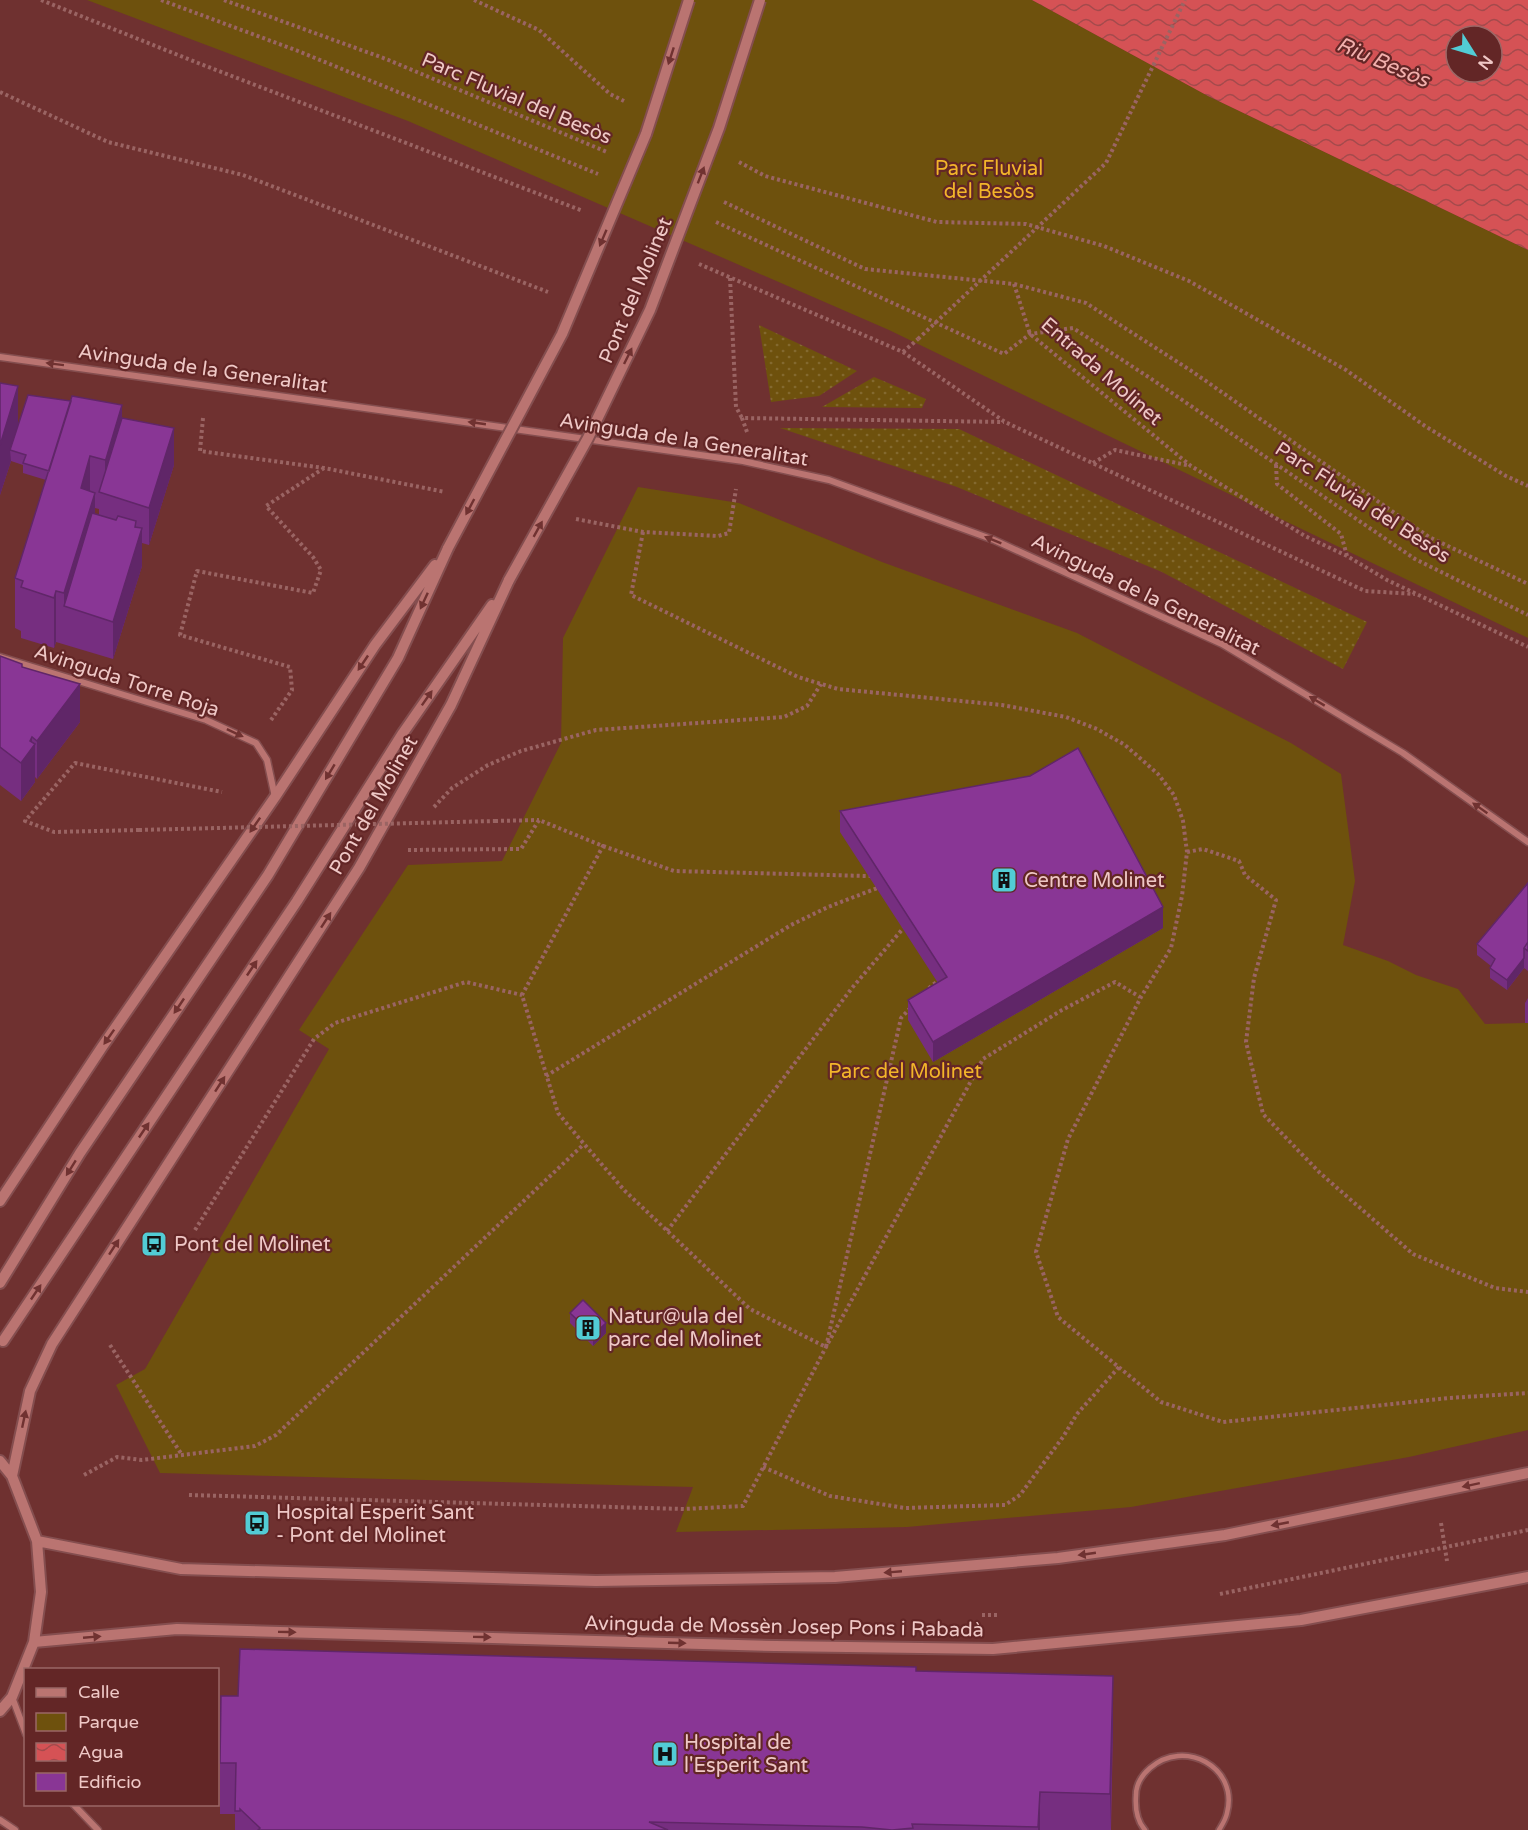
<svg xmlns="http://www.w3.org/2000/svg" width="1528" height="1830" viewBox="0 0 1528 1830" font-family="'Varela Round',sans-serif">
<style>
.park{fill:#6e510d}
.garden{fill:url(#garden-dots)}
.water{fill:url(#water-waves);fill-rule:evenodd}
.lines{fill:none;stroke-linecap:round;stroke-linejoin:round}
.service-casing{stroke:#844e4f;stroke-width:8}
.minor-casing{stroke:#844e4f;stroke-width:9}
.tertiary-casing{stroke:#844e4f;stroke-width:14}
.path{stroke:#9a6463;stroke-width:4;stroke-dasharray:3 3;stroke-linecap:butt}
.service{stroke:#ba7471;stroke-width:4.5}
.minor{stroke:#ba7471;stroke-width:6}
.tertiary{stroke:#ba7471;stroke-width:10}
.tertiary-bridge-casing{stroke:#844e4f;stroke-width:14;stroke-linecap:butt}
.path-bridge{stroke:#9a6463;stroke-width:4;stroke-dasharray:3 3;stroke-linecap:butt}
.tertiary-bridge{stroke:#ba7471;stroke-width:10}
.wall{fill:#762e80;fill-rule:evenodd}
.shaded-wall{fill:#602668}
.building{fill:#893695;stroke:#602668;stroke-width:1.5}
.oneway{fill:#703231}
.labels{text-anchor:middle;stroke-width:4.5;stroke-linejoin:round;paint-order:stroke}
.street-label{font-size:20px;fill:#efc8c6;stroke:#632626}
.park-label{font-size:20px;fill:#f2b52a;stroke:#632626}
.poi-label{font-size:20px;fill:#efc8c6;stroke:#632626;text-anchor:start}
.water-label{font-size:21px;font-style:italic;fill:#f2b0ad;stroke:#632626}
</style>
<defs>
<pattern id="garden-dots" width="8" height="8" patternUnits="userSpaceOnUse" patternTransform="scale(1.5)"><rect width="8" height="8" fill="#6e510d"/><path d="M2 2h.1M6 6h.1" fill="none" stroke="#83692f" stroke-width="1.8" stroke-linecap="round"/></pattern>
<pattern id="water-waves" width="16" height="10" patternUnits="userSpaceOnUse" patternTransform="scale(1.5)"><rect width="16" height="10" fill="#d55255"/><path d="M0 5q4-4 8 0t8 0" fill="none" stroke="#a44a4c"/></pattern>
</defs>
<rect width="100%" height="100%" fill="#6f3130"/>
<path class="park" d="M87,0h945l176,96 320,154v388l-639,-308 -481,-209z
M638,487l101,16 143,59 195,71 214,110 50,31 14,107 -12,64 45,16 28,14 42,14 27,35 43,-1v407l-119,27 -278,50 -224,20 -231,5 17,-45 -533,-14 -44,-88 29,-16 184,-320 -30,-19 109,-165 94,-4 59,-118 2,-105z"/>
<path class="garden" d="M759,325l98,46 -38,25 -48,6z
M874,377l52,22 -4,9 -100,-1z
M780,428l179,1 408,193 -24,47 -181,-97 -205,-85z"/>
<path class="water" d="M1032,0h496v250l-320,-154zM1456,36h36v36h-36z"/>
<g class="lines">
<g class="service-casing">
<path id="service" d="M1145,1830c-9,-10 -10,-22 -9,-35 0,-10 6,-20 14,-27 34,-30 89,-1 77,45 -1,6 -5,12 -8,17"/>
</g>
<g class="minor-casing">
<path id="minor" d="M0,357l743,104 86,19 165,60 228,104 181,109 125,89
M0,657l206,63 50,23 11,17 8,37
M12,1697l14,37
M73,1804l25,26
M0,1820l15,10"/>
</g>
<g class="tertiary-casing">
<path id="tertiary" d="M0,1201l102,-154 173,-250 100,-152 60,-80
M0,1283l80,-130 188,-278 130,-217 50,-110
M3,1341l294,-440 106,-168 89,-128
M0,1461l12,15 25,65 4,51 -7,50 -22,55 -12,14
M12,1476l18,-85 22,-47 307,-476 92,-163 58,-125
M37,1541l144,28 415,12 239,-4 223,-19 167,-23 303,-62
M34,1642l143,-13 598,17 218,3 308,-29 227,-43"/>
</g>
<path class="path" d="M41,0l157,63 385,148
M161,0l137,51 300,123
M224,0l162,59 221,93
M474,0l65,30 71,64 14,7
M0,92l108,50 135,33 305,117
M739,162l26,14 172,46 89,2 78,22 85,35 157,89 79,56 81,50 22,10
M724,202l141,67 149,15 72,19 107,69 236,165 99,47
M716,222l288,132 26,-20 43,-6 77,50 265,181 113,56
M699,264l204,88 102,70 360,169 50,3
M730,278l6,129 6,11
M1014,284l16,50 161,132 114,70 42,20 40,24 141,67
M903,352l15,-13
M203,418l-3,33 124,17 121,24
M747,432l-5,-14 262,4
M1093,463l22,-13 76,16
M1276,465l1,19 64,50 6,22
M576,519l67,13 75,4 11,-3 7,-44
M643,532l-12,63 167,82 40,12 164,16 64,12 31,12 28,16 33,29 16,21 9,26 4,31 -5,44 -11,52 -30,49 -73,142 -32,113 22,65 103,85 62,20 226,-24 79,-5
M271,720l21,-30 -2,-23 -110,-32 17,-64 116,22 8,-23 -8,-13 -47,-51 58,-38
M434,807l18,-19 36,-23 33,-14 75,-21 188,-13 23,-11 14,-22
M495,821l44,-1
M139,830l-85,2 -29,-11 50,-58 147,29
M603,846l71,25 232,6 104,10 15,13 13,22 -106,63 -31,33 -75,329 -76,-38 -125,-118 -41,-47 -26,-31 -36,-118z
M408,850l113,-1 18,-29 64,26
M1187,852l16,-3 36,12 6,14 31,25 -22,78 -8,64 17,72 57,59 93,81 82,34 33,4
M546,1076l245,-151 37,-18 52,-20
M195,1230l119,-191 21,-16 131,-41 56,13
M667,1231l185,-243 54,-63
M110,1345l72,110
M763,1467l67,29 75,12 100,-3 15,-10 43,-58 14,-23 42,-47
M84,1475l33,-18 25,3 113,-14 21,-11 308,-291
M189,1495l495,14 59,-3 83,-159 157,-288 79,-49 53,-28 25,15
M1441,1523l6,38
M1220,1594l308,-64
M982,1615h16"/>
<use href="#service" class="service"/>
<use href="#minor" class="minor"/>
<use href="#tertiary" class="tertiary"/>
<g class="tertiary-bridge-casing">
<path id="tertiary-bridge" d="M448,548l114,-214 84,-200 43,-134
M509,580l79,-142 62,-128 69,-182 41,-128"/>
</g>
<path class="path-bridge" d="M918,339l188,-176 79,-163
M139,830l356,-9"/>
<use href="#tertiary-bridge" class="tertiary-bridge"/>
</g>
<path class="wall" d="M0,383l18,42 104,-7 52,47 -25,80 -7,-2v23l-29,93 -57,-17 -2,6 -33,-10v-7l-6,-3v-50l31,-98 -23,-7v-8l-12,-4 -11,34zM95,508l4,1v6l-4,-1z
M0,656l22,11 58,55 -43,57 -2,-2v5l-14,19 -21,-16z
M840,811l323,117 -230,134 -25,-42v-20l30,-17 -98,-151z
M1528,883v88l-4,-3 -17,22 -17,-12v-10l1,-2 -14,-11v-11z
M1528,998v25h-3v-20z
M570,1313l36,20 -13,13 -23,-23z
M916,1671l197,56 -2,103h-876v-16h-15v-51l18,-67z"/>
<path class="shaded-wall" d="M18,386v51l-8,13 1,11 -11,34v-50z
M122,405v51l-17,38v-34z
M174,428v37l-25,80v-37z
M90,456v51l-9,-19z
M95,493v51l-31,62v38v-51z
M136,521v26l6,-19v38l-29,93v-37z
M56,591v51l-2,6v-50z
M80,684v38l-43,57v-38z
M32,737v11l3,-4v38l-14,19v-38l9,-22z
M1163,907v21l-230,134v-20z
M1524,958v10l-17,22v-10z
M606,1323v10l-13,13v-11z
M1113,1676v51l-3,103v-36z
M1040,1792v38h-2v-3z"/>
<path class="building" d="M0,383l18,3 -18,59z
M28,395l43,6 -22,70 -26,-8 3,-8 -16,-5z
M72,396l50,9 -16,54 -1,1 -15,-4 -9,32 14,5 -31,100 -8,-2 -2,7 -33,-11 2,-6 -8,-3z
M122,418l52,10 -25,80 -50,-16z
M92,513l24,7 2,-4 18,5 -1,6 7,1 -29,94 -49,-16z
M0,656l22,8v3l58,17 -43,57 -5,-4 -2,4 5,3 -14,19 -21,-16z
M1078,748l85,159 -230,135 -25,-42 39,-23 -107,-166 190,-35z
M1528,883v59l-4,6v10l-17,22 -17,-12 5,-9 -18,-15z
M1528,942v9l-4,-3z
M583,1300l23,23 -13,12 -23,-22z
M240,1649l676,18v4l197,5 -3,118 -70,-2 -2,35 -126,-3 1,4 -21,2 -30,-3 -213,-5 19,8h-410l2,-2 -20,-19v2h-5l1,-48h-16l1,-67h17z"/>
<defs><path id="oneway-solid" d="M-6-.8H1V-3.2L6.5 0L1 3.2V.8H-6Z" transform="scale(1.5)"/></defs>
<g class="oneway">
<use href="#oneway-solid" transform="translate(671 56) rotate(108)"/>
<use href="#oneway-solid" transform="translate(701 175) rotate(-69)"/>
<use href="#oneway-solid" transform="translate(603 238) rotate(113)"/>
<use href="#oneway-solid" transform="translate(628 356) rotate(-64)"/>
<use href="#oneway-solid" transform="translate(55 364) rotate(-173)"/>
<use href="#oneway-solid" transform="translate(477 423) rotate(-172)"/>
<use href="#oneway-solid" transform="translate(470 507) rotate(118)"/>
<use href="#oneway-solid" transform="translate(538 529) rotate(-61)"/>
<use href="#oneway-solid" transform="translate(993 540) rotate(-158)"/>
<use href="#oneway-solid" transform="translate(424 601) rotate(115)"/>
<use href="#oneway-solid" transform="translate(363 663) rotate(124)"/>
<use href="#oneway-solid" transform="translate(427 698) rotate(-55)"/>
<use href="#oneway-solid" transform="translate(1317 701) rotate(-149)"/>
<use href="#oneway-solid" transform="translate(235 733) rotate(25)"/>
<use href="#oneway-solid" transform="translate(330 772) rotate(121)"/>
<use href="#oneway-solid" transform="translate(1480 808) rotate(-145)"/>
<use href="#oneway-solid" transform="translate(255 825) rotate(125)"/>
<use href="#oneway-solid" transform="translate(326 920) rotate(-57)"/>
<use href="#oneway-solid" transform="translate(252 968) rotate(-56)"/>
<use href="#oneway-solid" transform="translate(179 1006) rotate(124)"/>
<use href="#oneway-solid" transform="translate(109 1037) rotate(125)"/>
<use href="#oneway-solid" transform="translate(220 1084) rotate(-57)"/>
<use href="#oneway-solid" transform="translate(144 1130) rotate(-56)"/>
<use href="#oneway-solid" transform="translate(71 1168) rotate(122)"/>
<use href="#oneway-solid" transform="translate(114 1247) rotate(-57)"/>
<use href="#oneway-solid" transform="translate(36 1292) rotate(-56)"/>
<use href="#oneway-solid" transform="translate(24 1419) rotate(-78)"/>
<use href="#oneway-solid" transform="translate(1471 1485) rotate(168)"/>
<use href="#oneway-solid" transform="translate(1280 1524) rotate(169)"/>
<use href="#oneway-solid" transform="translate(1087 1554) rotate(172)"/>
<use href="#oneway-solid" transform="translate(893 1572) rotate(175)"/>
<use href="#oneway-solid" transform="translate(287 1632) rotate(1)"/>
<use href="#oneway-solid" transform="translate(92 1637) rotate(-5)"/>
<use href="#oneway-solid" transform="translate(482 1637) rotate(1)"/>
<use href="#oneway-solid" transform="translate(677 1643) rotate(2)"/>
</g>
<defs>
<g id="building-square" transform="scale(1.35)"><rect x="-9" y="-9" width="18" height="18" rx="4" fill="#52ccd5" stroke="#632626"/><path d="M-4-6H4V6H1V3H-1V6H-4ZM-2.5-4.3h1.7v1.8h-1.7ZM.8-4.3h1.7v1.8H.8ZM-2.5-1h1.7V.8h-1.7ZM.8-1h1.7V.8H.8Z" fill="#111"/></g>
<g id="bus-square" transform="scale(1.35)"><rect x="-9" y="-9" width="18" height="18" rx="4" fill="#52ccd5" stroke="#632626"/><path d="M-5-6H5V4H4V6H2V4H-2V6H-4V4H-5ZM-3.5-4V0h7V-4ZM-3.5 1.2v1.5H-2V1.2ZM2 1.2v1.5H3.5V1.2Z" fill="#111"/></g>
<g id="hospital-square" transform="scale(1.35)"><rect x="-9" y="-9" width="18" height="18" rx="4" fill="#52ccd5" stroke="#632626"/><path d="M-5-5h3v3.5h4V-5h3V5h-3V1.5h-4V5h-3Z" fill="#111"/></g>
</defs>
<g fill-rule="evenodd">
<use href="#building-square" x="1004" y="880"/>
<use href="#bus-square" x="154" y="1244"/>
<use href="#building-square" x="588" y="1328"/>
<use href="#bus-square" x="257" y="1523"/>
<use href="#hospital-square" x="665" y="1754"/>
</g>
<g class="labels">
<g class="street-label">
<text transform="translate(517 98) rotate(23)" y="7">Parc Fluvial del Besòs</text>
<text transform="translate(635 290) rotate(-67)" y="7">Pont del Molinet</text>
<text transform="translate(203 368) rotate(8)" y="7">Avinguda de la Generalitat</text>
<text transform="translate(1102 371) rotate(41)" y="7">Entrada Molinet</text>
<text transform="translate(684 439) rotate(9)" y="7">Avinguda de la Generalitat</text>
<text transform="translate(1363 502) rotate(33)" y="7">Parc Fluvial del Besòs</text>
<text transform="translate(1146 594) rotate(26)" y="7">Avinguda de la Generalitat</text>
<text transform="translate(127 680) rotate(18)" y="7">Avinguda Torre Roja</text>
<text transform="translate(373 805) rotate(-60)" y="7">Pont del Molinet</text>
<text transform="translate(784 1626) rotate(1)" y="7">Avinguda de Mossèn Josep Pons i Rabadà</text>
</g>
<g class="park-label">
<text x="989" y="175">Parc Fluvial<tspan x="989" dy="23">del Besòs</tspan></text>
<text x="905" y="1078">Parc del Molinet</text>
</g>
<g class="poi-label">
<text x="1024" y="887">Centre Molinet</text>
<text x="174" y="1251">Pont del Molinet</text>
<text x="608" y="1323">Natur@ula del<tspan x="608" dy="23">parc del Molinet</tspan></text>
<text x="276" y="1519">Hospital Esperit Sant<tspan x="276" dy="23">- Pont del Molinet</tspan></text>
<text x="684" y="1749">Hospital de<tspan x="684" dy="23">l'Esperit Sant</tspan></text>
</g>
<g class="water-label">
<text transform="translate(1383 62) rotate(23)" y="7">Riu Besòs</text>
</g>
</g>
<rect x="24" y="1668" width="195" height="138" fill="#632626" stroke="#9b6766" stroke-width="1.5"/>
<rect x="36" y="1688" width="30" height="9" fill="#ba7471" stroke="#9b6766" stroke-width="1.5"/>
<text x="78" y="1698" font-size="18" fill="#efc8c6">Calle</text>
<rect x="36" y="1713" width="30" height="18" fill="#6e510d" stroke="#9b6766" stroke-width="1.5"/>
<text x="78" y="1728" font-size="18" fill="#efc8c6">Parque</text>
<rect x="36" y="1743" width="30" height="18" fill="url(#water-waves)" stroke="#9b6766" stroke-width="1.5"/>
<text x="78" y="1758" font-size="18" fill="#efc8c6">Agua</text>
<rect x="36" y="1773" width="30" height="18" fill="#893695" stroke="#9b6766" stroke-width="1.5"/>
<text x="78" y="1788" font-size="18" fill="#efc8c6">Edificio</text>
<g transform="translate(1474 54) rotate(127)"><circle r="28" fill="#632626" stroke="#9b6766" stroke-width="1.5"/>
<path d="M0-4.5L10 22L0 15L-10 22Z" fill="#52ccd5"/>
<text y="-9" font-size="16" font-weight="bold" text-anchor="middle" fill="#efc8c6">N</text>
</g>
</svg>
